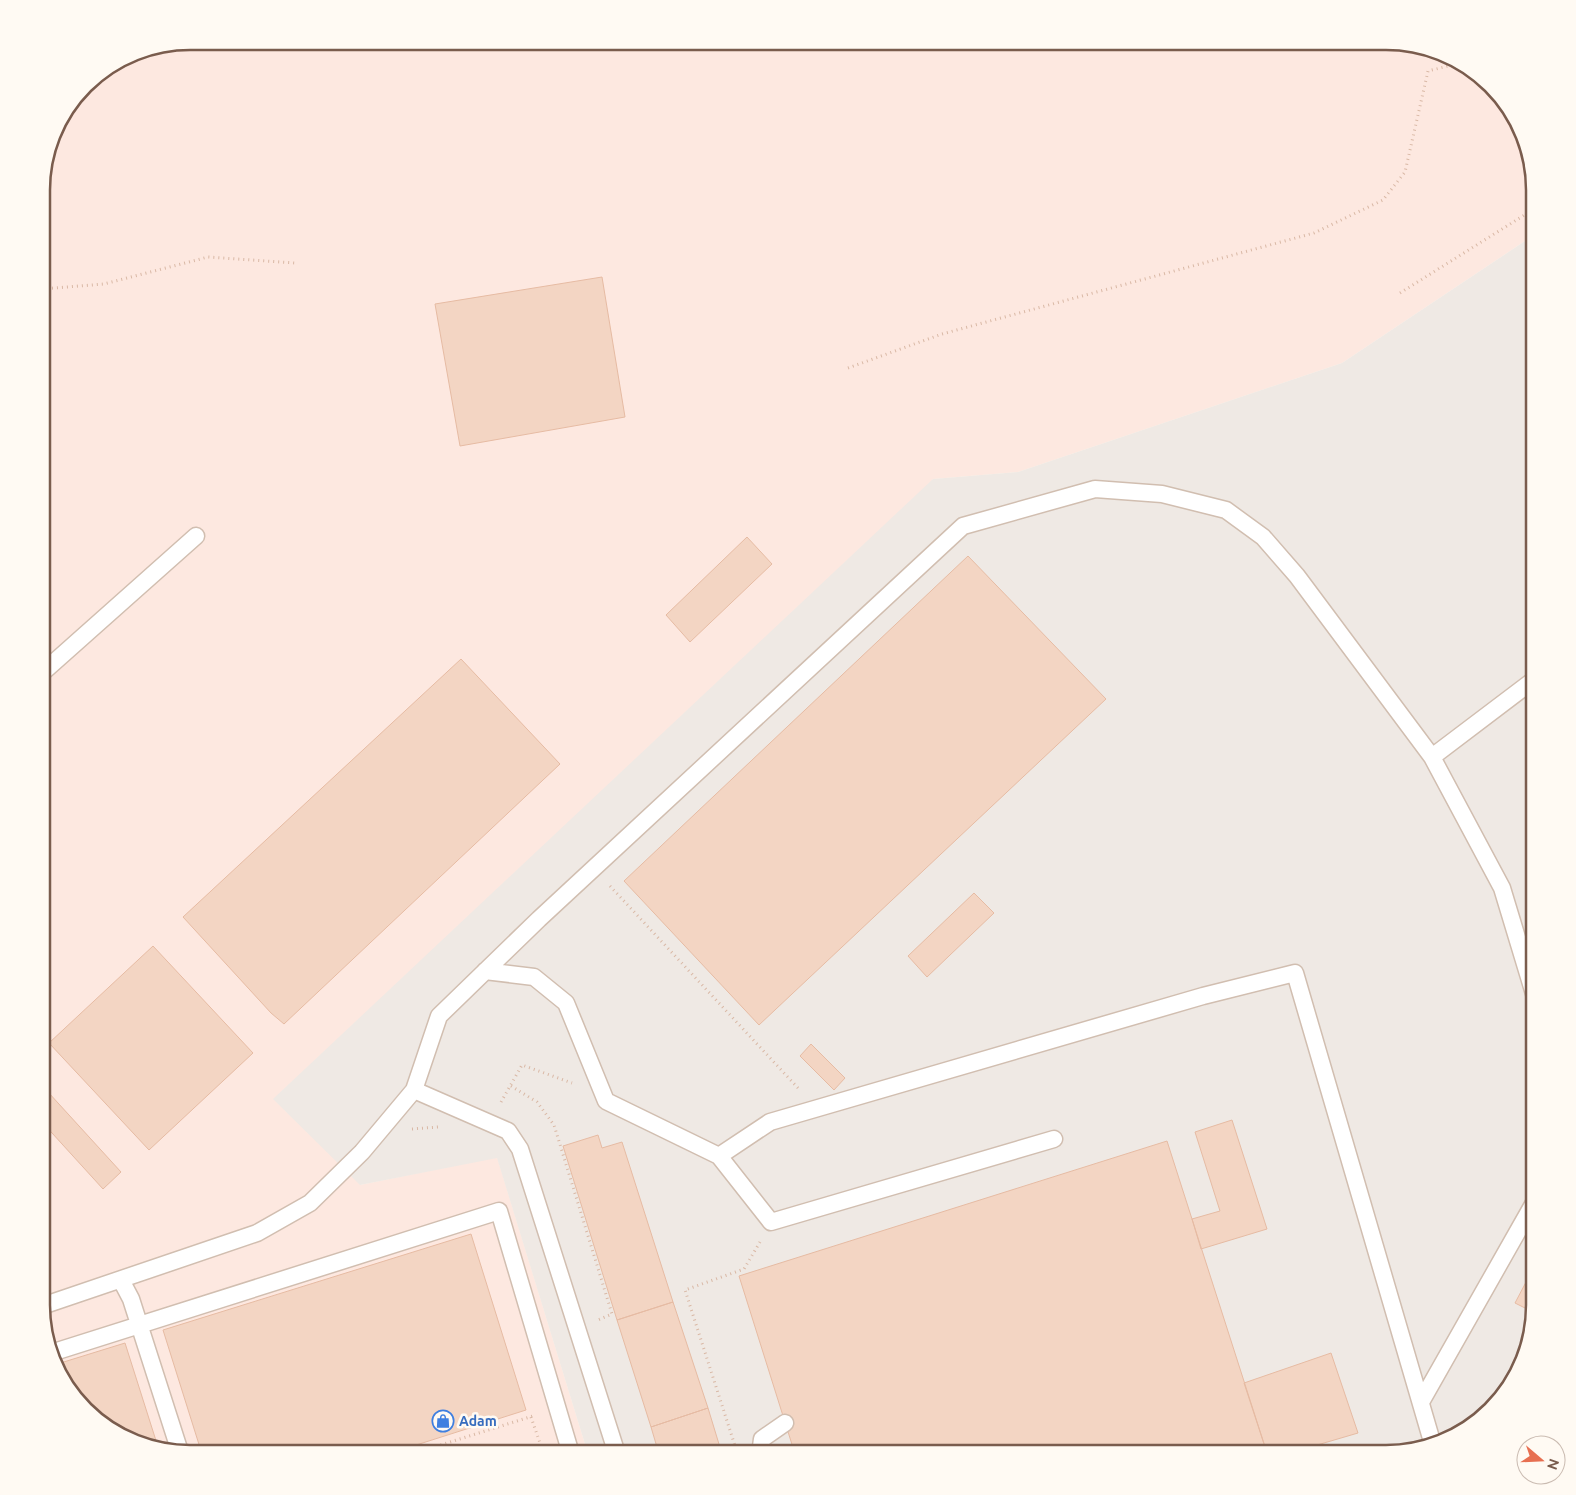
<svg xmlns="http://www.w3.org/2000/svg" width="1576" height="1495" viewBox="0 0 1576 1495" font-family="Ubuntu,sans-serif">
<style>
.commercial{fill:#fde8e0}
.industrial{fill:#efe9e4}
.building{fill:#f3d5c3;stroke:#e6bba3}
.lines{fill:none;stroke-linecap:round;stroke-linejoin:round}
.lane-casing{stroke:#d1beb0;stroke-width:19}
.path{stroke:#d9b8a5;stroke-width:3;stroke-dasharray:1 4;stroke-linecap:butt}
.lane{stroke:#fff;stroke-width:16}
.labels{text-anchor:middle;stroke-width:5;stroke-linejoin:round;paint-order:stroke}
.shop-label{font-size:14px;font-weight:bold;fill:#366cbe;stroke:#fffaf3;text-anchor:start}
.rim{fill:none;stroke:#7a5c4d;stroke-width:2.5}
</style>
<rect width="100%" height="100%" fill="#fdf6ec"/>
<path class="commercial" d="M190,41l1206,1 56,14 40,29 31,48 11,47v55l-192,128 -324,109 -85,7 -573,706 137,-28 91,297h-399l-57,-12 -48,-32 -31,-47 -11,-48v-1135l14,-56 36,-46 41,-26z"/>
<path class="industrial" d="M1534,235l1,1070 -12,57 -32,49 -48,31 -47,11 -808,1 -91,-296 -137,27 -87,-86 660,-620 85,-7 324,-109z"/>
<path class="building" d="M602,277l23,140 -165,29 -25,-142z
M747,537l25,27 -82,78 -24,-27z
M968,556l138,143 -347,326 -135,-144z
M461,659l99,105 -276,260 -13,-11 -88,-96z
M974,893l20,20 -67,64 -19,-21z
M153,946l100,107 -104,97 -100,-107z
M811,1044l34,34 -11,12 -34,-34z
M48,1092l73,80 -18,17 -61,-67v-24z
M1232,1120l35,109 -66,20 -9,-30 28,-8 -25,-79z
M598,1135l4,13 20,-6 51,160 -56,18 -54,-174z
M1167,1141l100,312 -472,1 -56,-178z
M471,1234l55,176 -138,44h-186l-39,-124z
M1535,1265v41l-2,6 -18,-9z
M673,1302l35,106 -57,19 -34,-107z
M125,1343l33,104 -25,-5 -49,-32 -30,-45z
M1331,1353l27,80 -68,20h-23l-23,-70z
M708,1408l14,46h-63l-8,-27z"/>
<g class="lines">
<g class="lane-casing">
<path id="lane" d="M42,673l154,-137
M1432,757l103,-78
M485,971l49,6 32,26 40,98 113,55 51,-34 433,-126 92,-23 138,472
M414,1090l25,-74 100,-97 424,-393 132,-37 67,5 64,16 37,27 34,39 135,181 70,131 33,109
M719,1156l52,66 283,-83
M121,1280l10,19 49,153
M42,1306l215,-73 53,-30 52,-51 52,-62 94,41 12,18 97,305
M51,1353l448,-142 72,243
M1421,1402l114,-201
M760,1454l2,-15 23,-16"/>
</g>
<path class="path" d="M42,289l62,-5 104,-27 87,6
M1400,293l134,-84
M848,368l94,-34 372,-101 69,-33 22,-28 23,-101 32,-8
M610,886l188,202
M511,1086l26,16 17,23 58,189 -14,6
M501,1102l21,-37 50,18
M412,1129l26,-2
M531,1417l10,29
M736,1449l-51,-159 59,-21 16,-27
M412,1454l124,-39"/>
<use href="#lane" class="lane"/>
</g>
<defs>
<g id="shop-ring" transform="scale(1.125)"><circle r="9.5" fill="#fffaf3" stroke="#3f7fe0" stroke-width="1.5"/><path d="M-5-2.5h2.3a2.7 3.5 0 0 1 5.4 0H5L5.5 6h-11ZM-1.5-2.5h3a1.5 2.3 0 0 0-3 0Z" fill="#3f7fe0"/></g>
</defs>
<g fill-rule="evenodd">
<use href="#shop-ring" x="443" y="1421"/>
</g>
<g class="labels">
<g class="shop-label">
<text x="459" y="1426">Adam</text>
</g>
</g>
<path d="M0 0H1576V1495H0ZM190 50H1386A140 140 0 0 1 1526 190V1305A140 140 0 0 1 1386 1445H190A140 140 0 0 1 50 1305V190A140 140 0 0 1 190 50Z" fill="#fffaf3" fill-rule="evenodd"/>
<path class="rim" d="M190 50H1386A140 140 0 0 1 1526 190V1305A140 140 0 0 1 1386 1445H190A140 140 0 0 1 50 1305V190A140 140 0 0 1 190 50Z"/>
<g transform="translate(1541 1460) rotate(109)"><circle r="24" fill="#fffaf3" stroke="#cabbb1"/>
<path d="M0-4L9 19L0 12L-9 19Z" fill="#e76f51"/>
<text y="-8" font-size="14" font-weight="bold" text-anchor="middle" fill="#7a5c4d">N</text>
</g>
</svg>
